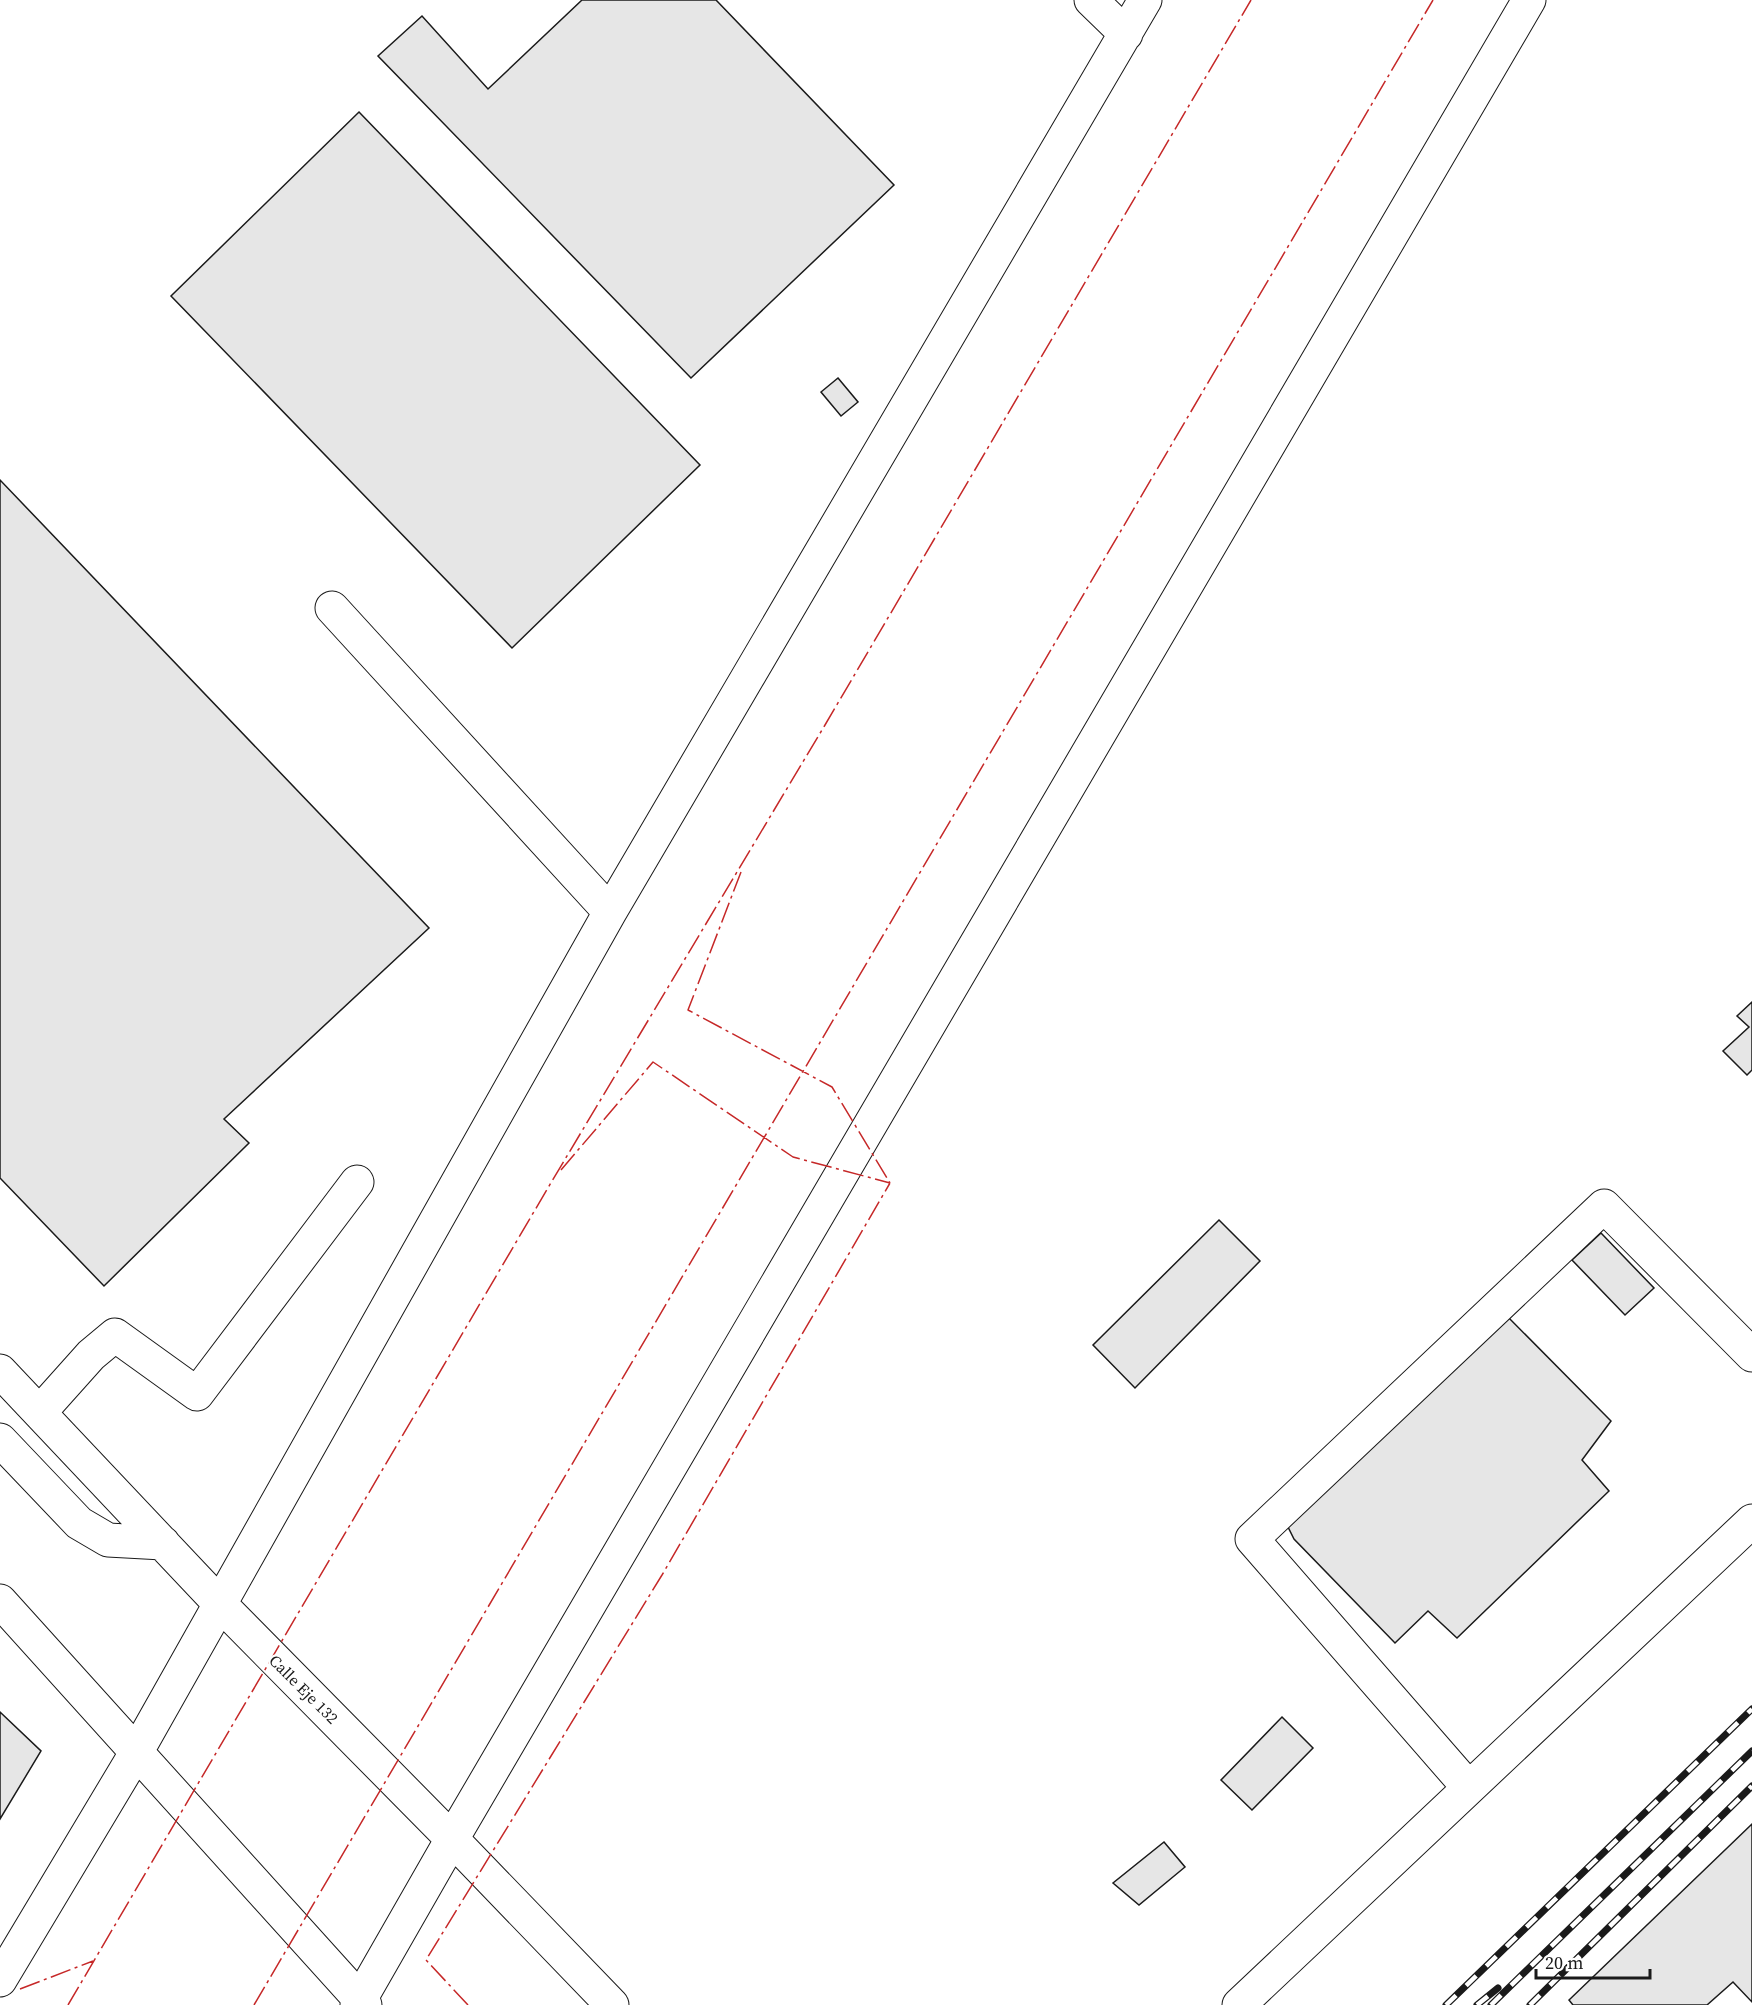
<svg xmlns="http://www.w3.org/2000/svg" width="1752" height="2005" viewBox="0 0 1752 2005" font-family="'Source Serif 4',serif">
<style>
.building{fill:#e6e6e6;stroke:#1a1a1a;stroke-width:1.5}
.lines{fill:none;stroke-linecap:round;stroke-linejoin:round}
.minor-casing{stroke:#1a1a1a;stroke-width:35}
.minor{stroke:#fff;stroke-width:33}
.rail-casing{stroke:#1a1a1a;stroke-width:7}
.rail{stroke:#fff;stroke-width:4.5;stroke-dasharray:14;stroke-linecap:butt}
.power{stroke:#c62828;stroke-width:1.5;stroke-dasharray:21 4.5 3 4.5;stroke-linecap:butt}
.labels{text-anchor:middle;stroke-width:4.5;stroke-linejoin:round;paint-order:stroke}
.street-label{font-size:16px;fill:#1a1a1a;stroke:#fff}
</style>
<rect width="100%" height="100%" fill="#fff"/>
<path class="building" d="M582,0h134l178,185 -203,193 -313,-322 44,-40 66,73z
M359,112l341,353 -188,183 -341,-352z
M838,378l20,24 -17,14 -20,-24z
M0,480l429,448 -205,191 25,24 -145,143 -104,-108z
M1752,1002v68l-5,5 -24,-24 26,-24 -12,-11z
M1219,1220l41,41 -125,127 -42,-43z
M1601,1233l53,55 -29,27 -53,-55z
M1504,1313l107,108 -29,39 27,31 -152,147 -29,-27 -33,32 -101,-104 -8,-16z
M0,1712l41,39 -41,68z
M1282,1717l31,31 -61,62 -31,-30z
M1752,1824v178l-19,-20 -26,23h-134l-4,-5z
M1164,1842l21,25 -46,38 -26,-22z"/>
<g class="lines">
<g class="minor-casing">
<path id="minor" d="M1091,0l35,34
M332,608l278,304
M0,1371l220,233 232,235 160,166
M40,1412l51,-57 24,-20 82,59 160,-212
M0,1440l79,83 29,17 55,3
M0,1601l365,404
M1469,1788l-217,-249 352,-333 148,149
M0,1980l136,-227 474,-841 535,-912
M357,2005l95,-166 1077,-1839
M1239,2005l513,-484"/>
</g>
<use href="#minor" class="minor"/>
<g class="rail-casing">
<path id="rail" d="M1446,2005l306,-296
M1477,2005l21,-17
M1491,2005l261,-254
M1530,2005l222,-219"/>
</g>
<use href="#rail" class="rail"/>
<path class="power" d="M741,872l-53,138 144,77 58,96
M561,1170l92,-108 140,95 97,26
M20,1989l73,-28
M68,2005l484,-824 273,-456 426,-725
M254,2005l1179,-2005
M468,2005l-42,-45 236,-385 228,-392"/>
</g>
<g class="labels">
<g class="street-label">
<text transform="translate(304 1689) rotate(45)" y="6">Calle Eje 132</text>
</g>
</g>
<path d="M1536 1969v9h114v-9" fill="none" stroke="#1a1a1a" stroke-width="3"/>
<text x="1545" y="1969" font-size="18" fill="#1a1a1a" stroke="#ffffff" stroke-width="4.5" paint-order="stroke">20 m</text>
</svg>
